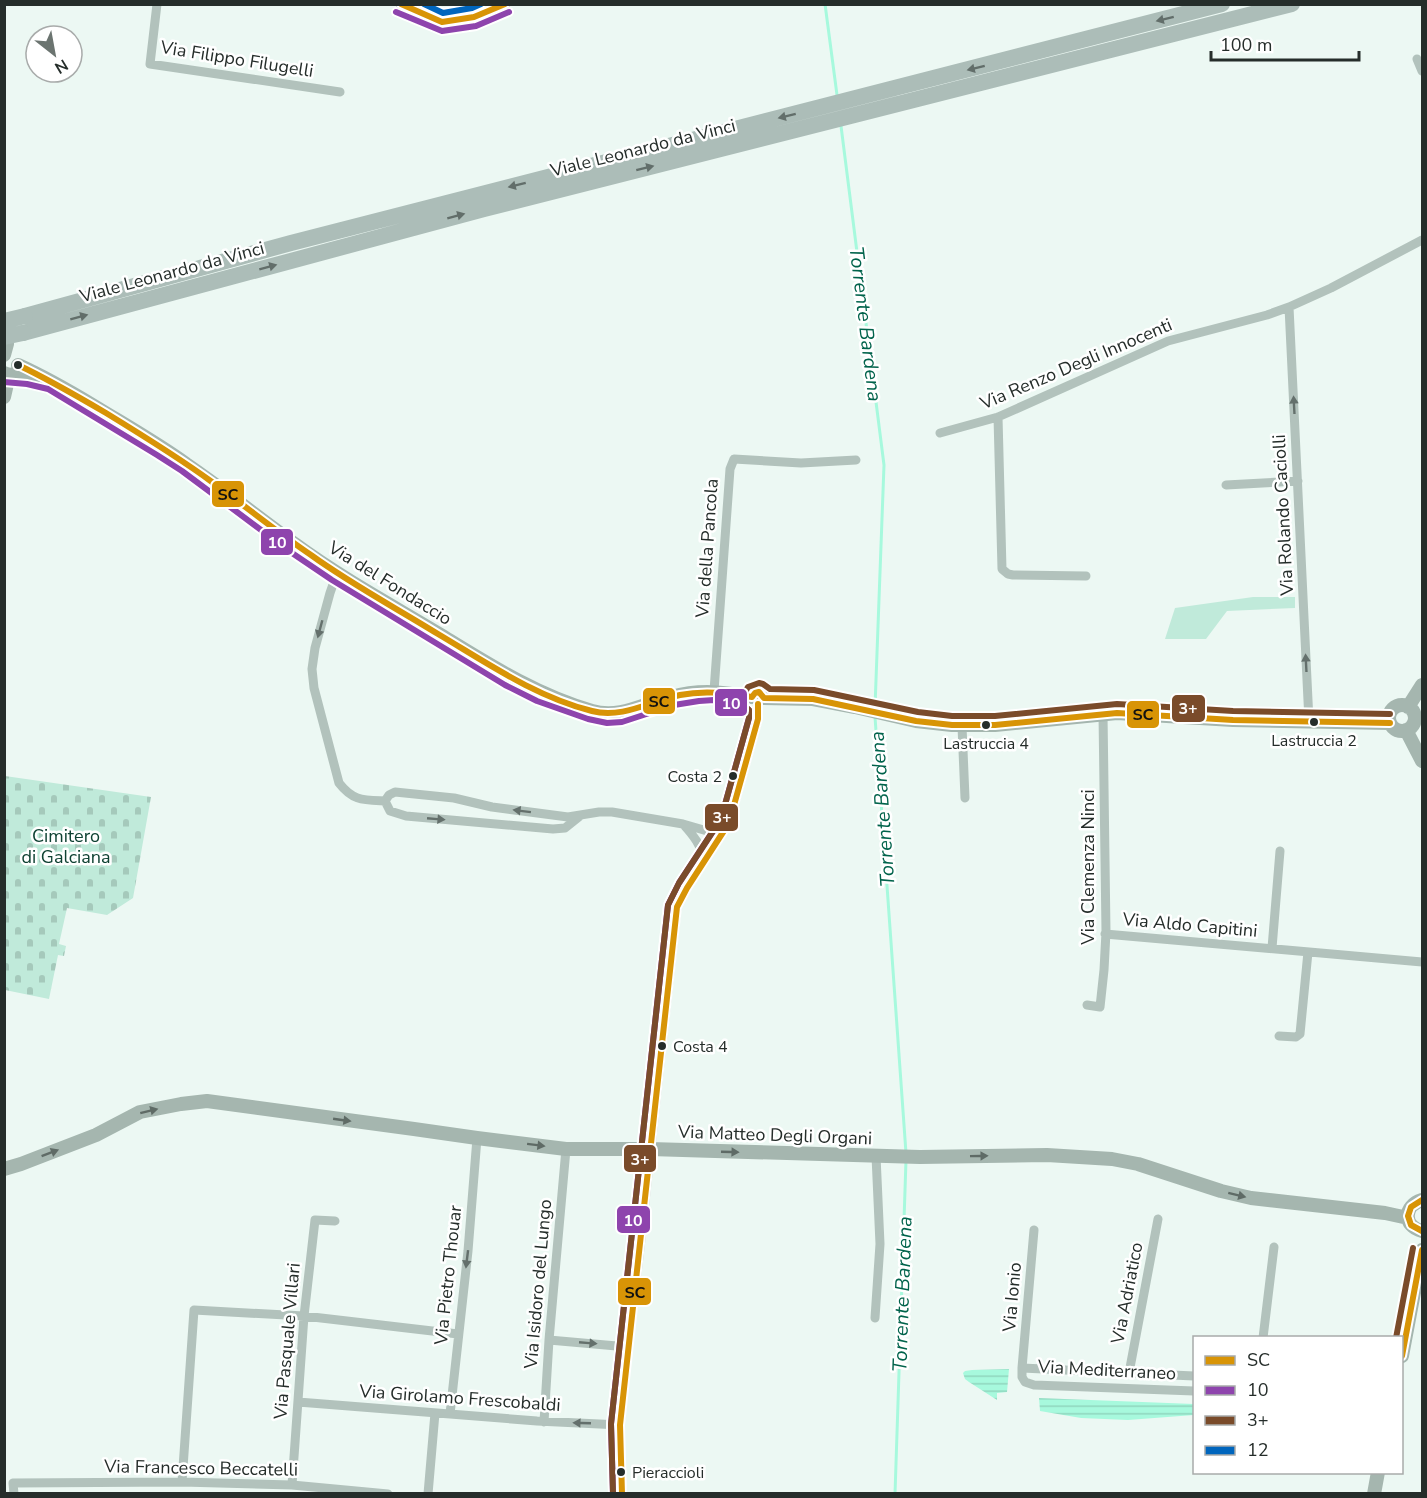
<svg xmlns="http://www.w3.org/2000/svg" width="1427" height="1498" viewBox="0 0 1427 1498" font-family="'Nunito Sans',sans-serif">
<style>
.cemetery{fill:url(#cemetery-stones)}
.park{fill:#c0eada}
.water{fill:url(#water-rules)}
.lines{fill:none;stroke-linecap:round;stroke-linejoin:round}
.stream{stroke:#a7f9dd;stroke-width:3}
.street{stroke:#b2c2bc;stroke-width:9}
.secondary{stroke:#a5b6af;stroke-width:14}
.highway{stroke:#acbdb8;stroke-width:16}
.highway-bridge{stroke:#acbdb8;stroke-width:16}
.bus-1-casing{stroke:#fff;stroke-width:10}
.bus-2-casing{stroke:#fff;stroke-width:10}
.bus-3-casing{stroke:#fff;stroke-width:10}
.bus-4-casing{stroke:#fff;stroke-width:10}
.bus-1{stroke:#d89406;stroke-width:6}
.bus-2{stroke:#8e44ad;stroke-width:6}
.bus-3{stroke:#7a4b2a;stroke-width:6}
.bus-4{stroke:#0065bd;stroke-width:6}
.oneway{fill:#626e6a}
.oneway2{fill:#64706c}
.oneway3{fill:#5f6b66}
.bus-dot{fill:#252d2a;stroke:#fff;stroke-width:2}
.labels{text-anchor:middle;stroke-width:5;stroke-linejoin:round;paint-order:stroke}
.bus-label{font-size:16px;fill:#252d2a;stroke:#fff}
.street-label{font-size:18px;fill:#252d2a;stroke:#fff}
.park-label{font-size:18px;fill:#0e4132;stroke:#fff}
.water-label{font-size:20px;font-style:italic;fill:#00634b;stroke:#fff}
.line-badge{stroke:#fff;stroke-width:2}
.badge-label{font-size:16px;text-anchor:middle;font-weight:bold;fill:#fff}
.pale-badge-label{font-size:16px;text-anchor:middle;font-weight:bold;fill:#111}
</style>
<defs>
<pattern id="cemetery-stones" width="16" height="16" patternUnits="userSpaceOnUse" patternTransform="scale(1.5)"><rect width="16" height="16" fill="#c0eada"/><path d="M2 7V4a2 2 0 0 1 4 0v3zM10 15v-3a2 2 0 0 1 4 0v3z" fill="#a5c9bb"/></pattern>
<pattern id="water-rules" width="6" height="5" patternUnits="userSpaceOnUse" patternTransform="scale(1.5)"><rect width="6" height="5" fill="#a7f9dd"/><path d="M0 2.5h6" fill="none" stroke="#90d6be"/></pattern>
</defs>
<rect width="100%" height="100%" fill="#ecf8f3"/>
<path class="cemetery" d="M5,776l146,21 -18,101 -26,17 -40,-7 -8,36 7,2 -2,10 -6,-1 -9,44 -44,-9z"/>
<path class="park" d="M1253,597h42v11l-68,3 -21,28h-41l10,-31z"/>
<path class="water" d="M1009,1369l-2,23 -10,1v7l-28,-18 -4,-3 -2,-6 2,-2 7,-1z
M1039,1398l155,6v11l-66,5 -47,-2 -41,-7z"/>
<g class="lines">
<path class="stream" d="M825,4l12,91
M841,126l43,339 -9,242
M875,717l31,436
M895,1494l11,-334"/>
<path class="street" d="M157,4l-7,60 190,28
M400,4l42,18 32,-5 32,-13
M1417,59l5,12
M1289,307l20,414
M998,417l4,152 6,5 5,1 73,1
M940,433l58,-16 170,-76 99,-26 22,-8 42,-19 91,-48
M1226,485l72,-4
M337,573l-7,20 -15,55 -3,21 2,19 25,95c14,18 24,17 46,18
M714,691l16,-222 4,-10 67,4 55,-3
M962,726l3,72
M385,801l4,-6 6,-3 59,6 38,9 76,10 31,-5h13l71,12 38,11
M385,801l5,10 16,5 147,13 12,-1 15,-12
M683,824c10,11 18,21 22,36
M1105,934l317,28
M1272,948l8,-97
M1087,1005l13,2 4,-37 2,-38 -3,-218
M1279,1036l17,1 4,-3 8,-82
M1034,1230l-12,138v9l3,5 9,3 160,6
M875,1318l5,-74 -4,-88
M1263,1338l11,-91
M549,1340l79,7
M1022,1368l172,8
M1129,1373l29,-154
M298,1402l239,19 83,4
M450,1414l18,-163 9,-113
M544,1422l5,-82 17,-191
M182,1482l12,-172 110,6 154,18
M292,1485l12,-169 11,-96 20,1
M14,1494l-1,-11 169,-1 110,3 96,9
M428,1494l7,-81
M622,1494l-2,-37v-32l8,-78 11,-90 38,-350 10,-19 42,-65 29,-104v-15"/>
<path class="secondary" d="M4,355l3,-11 -1,-18
M18,365c27,12 51,26 76,41 31,19 63,37 92,58 38,26 73,54 110,81 45,33 95,60 143,89 49,30 97,61 153,77 29,8 52,-8 79,-14 29,-8 53,-5 81,0l3,-4 4,-1 3,2 2,4 49,1 42,8 61,14 36,4h43l122,-12 116,7 157,3
M4,373l5,2 5,-1 21,3
M4,397l5,-22
M1389 718a13 13 0 1 1 26 0a13 13 0 1 1-26 0Z
M1408,707l14,-22
M1406,730l16,31
M4,1169l17,-5 75,-29 44,-23 41,-8 26,-3 207,28 63,9 89,11h84l270,8 127,-2 65,4 26,5 83,27 30,7 134,15 23,5
M1422,1200c-19,6 -19,26 0,31
M1402,1356l20,-106
M1374,1494l4,-22"/>
<path class="highway" d="M25,316l266,-73 931,-239
M23,333l461,-124 808,-205"/>
<path class="highway-bridge" d="M4,321l21,-5
M4,337l19,-4"/>
<g class="bus-1-casing">
<path id="bus-1" d="M401,4l41,18 32,-5 31,-13
M18,365c30,14 59,31 88,48 36,22 72,44 106,69 33,24 65,50 99,73 40,29 85,53 127,79 49,29 98,63 154,77 30,8 59,-10 88,-16 24,-5 48,-2 72,2l3,-4 4,-1 5,6 49,1 103,22 36,4h43l122,-12 116,7 157,3
M1422,1200l-11,7 -3,9 3,9 11,6
M1402,1356l20,-106
M622,1494l-2,-69 57,-518 10,-19 42,-65 29,-104v-15"/>
</g>
<g class="bus-2-casing">
<path id="bus-2" d="M396,12l46,19 34,-5 33,-14
M4,382l23,2 21,5 109,66 25,16 110,82 40,27 173,105 32,16 51,18 19,4 15,-1 52,-17 25,-4 15,-1 30,5 5,5v8l-28,101 -42,64 -11,22 -57,519 2,70"/>
</g>
<g class="bus-3-casing">
<path id="bus-3" d="M1396,1338l17,-90
M613,1494l-2,-70 57,-519 11,-22 42,-64 28,-101v-8l-4,-3 -2,-4 2,-11 3,-5 11,-4 4,1 7,5 44,1 104,22 34,4h43l122,-12 116,7 157,3"/>
</g>
<g class="bus-4-casing">
<path id="bus-4" d="M424,4l19,9 29,-5 9,-4"/>
</g>
<use href="#bus-1" class="bus-1"/>
<use href="#bus-2" class="bus-2"/>
<use href="#bus-3" class="bus-3"/>
<use href="#bus-4" class="bus-4"/>
</g>
<defs><path id="oneway-solid" d="M-6-.8H1V-3.2L6.5 0L1 3.2V.8H-6Z" transform="scale(1.5)"/></defs>
<g class="oneway">
<use href="#oneway-solid" transform="translate(1165 19) rotate(166)"/>
<use href="#oneway-solid" transform="translate(976 68) rotate(166)"/>
<use href="#oneway-solid" transform="translate(787 116) rotate(166)"/>
<use href="#oneway-solid" transform="translate(645 168) rotate(-14)"/>
<use href="#oneway-solid" transform="translate(517 185) rotate(166)"/>
<use href="#oneway-solid" transform="translate(456 216) rotate(-15)"/>
<use href="#oneway-solid" transform="translate(268 267) rotate(-15)"/>
<use href="#oneway-solid" transform="translate(79 317) rotate(-15)"/>
</g>
<g class="oneway2">
<use href="#oneway-solid" transform="translate(1294 405) rotate(-93)"/>
<use href="#oneway-solid" transform="translate(320 629) rotate(105)"/>
<use href="#oneway-solid" transform="translate(1306 663) rotate(-93)"/>
<use href="#oneway-solid" transform="translate(522 811) rotate(-173)"/>
<use href="#oneway-solid" transform="translate(436 819) rotate(5)"/>
<use href="#oneway-solid" transform="translate(467 1259) rotate(97)"/>
<use href="#oneway-solid" transform="translate(588 1343) rotate(5)"/>
<use href="#oneway-solid" transform="translate(582 1423) rotate(-178)"/>
</g>
<g class="oneway3">
<use href="#oneway-solid" transform="translate(149 1111) rotate(-14)"/>
<use href="#oneway-solid" transform="translate(342 1120) rotate(8)"/>
<use href="#oneway-solid" transform="translate(536 1145) rotate(7)"/>
<use href="#oneway-solid" transform="translate(730 1152) rotate(2)"/>
<use href="#oneway-solid" transform="translate(50 1153) rotate(-21)"/>
<use href="#oneway-solid" transform="translate(979 1156) rotate(-1)"/>
<use href="#oneway-solid" transform="translate(1237 1195) rotate(14)"/>
</g>
<g class="bus-dot">
<circle cx="18" cy="365" r="5"/>
<circle cx="1314" cy="722" r="5"/>
<circle cx="986" cy="725" r="5"/>
<circle cx="733" cy="776" r="5"/>
<circle cx="662" cy="1046" r="5"/>
<circle cx="621" cy="1472" r="5"/>
</g>
<g class="labels">
<g class="bus-label">
<text x="1314" y="746">Lastruccia 2</text>
<text x="986" y="749">Lastruccia 4</text>
<text x="722" y="782" text-anchor="end">Costa 2</text>
<text x="673" y="1052" text-anchor="start">Costa 4</text>
<text x="632" y="1478" text-anchor="start">Pieraccioli</text>
</g>
<g class="street-label">
<text transform="translate(237 59) rotate(9)" y="6">Via Filippo Filugelli</text>
<text transform="translate(643 148) rotate(-14)" y="6">Viale Leonardo da Vinci</text>
<text transform="translate(172 272) rotate(-15)" y="6">Viale Leonardo da Vinci</text>
<text transform="translate(1076 364) rotate(-23)" y="6">Via Renzo Degli Innocenti</text>
<text transform="translate(1283 515) rotate(-93)" y="6">Via Rolando Caciolli</text>
<text transform="translate(707 548) rotate(-86)" y="6">Via della Pancola</text>
<text transform="translate(390 583) rotate(32)" y="6">Via del Fondaccio</text>
<text transform="translate(1088 867) rotate(-90)" y="6">Via Clemenza Ninci</text>
<text transform="translate(1190 925) rotate(5)" y="6">Via Aldo Capitini</text>
<text transform="translate(775 1135) rotate(2)" y="6">Via Matteo Degli Organi</text>
<text transform="translate(448 1275) rotate(-84)" y="6">Via Pietro Thouar</text>
<text transform="translate(538 1284) rotate(-85)" y="6">Via Isidoro del Lungo</text>
<text transform="translate(1127 1293) rotate(-79)" y="6">Via Adriatico</text>
<text transform="translate(1012 1297) rotate(-85)" y="6">Via Ionio</text>
<text transform="translate(287 1341) rotate(-85)" y="6">Via Pasquale Villari</text>
<text transform="translate(1107 1370) rotate(3)" y="6">Via Mediterraneo</text>
<text transform="translate(460 1398) rotate(4)" y="6">Via Girolamo Frescobaldi</text>
<text transform="translate(201 1468) rotate(1)" y="6">Via Francesco Beccatelli</text>
</g>
<g class="park-label">
<text x="66" y="842">Cimitero<tspan x="66" dy="21">di Galciana</tspan></text>
</g>
<g class="water-label">
<text transform="translate(866 324) rotate(83)" y="7">Torrente Bardena</text>
<text transform="translate(882 809) rotate(-94)" y="7">Torrente Bardena</text>
<text transform="translate(902 1294) rotate(-88)" y="7">Torrente Bardena</text>
</g>
</g>
<g class="line-badge">
<rect x="211" y="480" width="34" height="28" rx="6" fill="#d89406"/>
<rect x="260" y="528" width="34" height="28" rx="6" fill="#8e44ad"/>
<rect x="642" y="687" width="34" height="28" rx="6" fill="#d89406"/>
<rect x="714" y="688" width="34" height="29" rx="6" fill="#8e44ad"/>
<rect x="1171" y="694" width="35" height="29" rx="6" fill="#7a4b2a"/>
<rect x="1126" y="700" width="34" height="29" rx="6" fill="#d89406"/>
<rect x="704" y="803" width="35" height="29" rx="6" fill="#7a4b2a"/>
<rect x="623" y="1144" width="34" height="29" rx="6" fill="#7a4b2a"/>
<rect x="616" y="1205" width="35" height="29" rx="6" fill="#8e44ad"/>
<rect x="617" y="1277" width="35" height="29" rx="6" fill="#d89406"/>
</g>
<g class="badge-label">
<text x="277" y="548">10</text>
<text x="731" y="709">10</text>
<text x="1188" y="714">3+</text>
<text x="722" y="823">3+</text>
<text x="640" y="1165">3+</text>
<text x="633" y="1226">10</text>
</g>
<g class="pale-badge-label">
<text x="228" y="500">SC</text>
<text x="659" y="707">SC</text>
<text x="1143" y="720">SC</text>
<text x="635" y="1298">SC</text>
</g>
<rect width="1427" height="1498" fill="none" stroke="#252d2a" stroke-width="12"/>
<rect x="1193" y="1336" width="210" height="138" fill="#ffffff" stroke="#a8abaa" stroke-width="1.5"/>
<rect x="1205" y="1356" width="30" height="9" fill="#d89406" stroke="#a8abaa" stroke-width="1.5"/>
<text x="1247" y="1366" font-size="18" fill="#252d2a">SC</text>
<rect x="1205" y="1386" width="30" height="9" fill="#8e44ad" stroke="#a8abaa" stroke-width="1.5"/>
<text x="1247" y="1396" font-size="18" fill="#252d2a">10</text>
<rect x="1205" y="1416" width="30" height="9" fill="#7a4b2a" stroke="#a8abaa" stroke-width="1.5"/>
<text x="1247" y="1426" font-size="18" fill="#252d2a">3+</text>
<rect x="1205" y="1446" width="30" height="9" fill="#0065bd" stroke="#a8abaa" stroke-width="1.5"/>
<text x="1247" y="1456" font-size="18" fill="#252d2a">12</text>
<g transform="translate(54 54) rotate(149)"><circle r="28" fill="#ffffff" stroke="#a8abaa" stroke-width="1.5"/>
<path d="M0-4.5L10 22L0 15L-10 22Z" fill="#6b7470"/>
<text y="-9" font-size="16" font-weight="bold" text-anchor="middle" fill="#252d2a">N</text>
</g>
<path d="M1211 51v9h148v-9" fill="none" stroke="#252d2a" stroke-width="3"/>
<text x="1220" y="51" font-size="18" fill="#252d2a" stroke="#ffffff" stroke-width="4.5" paint-order="stroke">100 m</text>
</svg>
